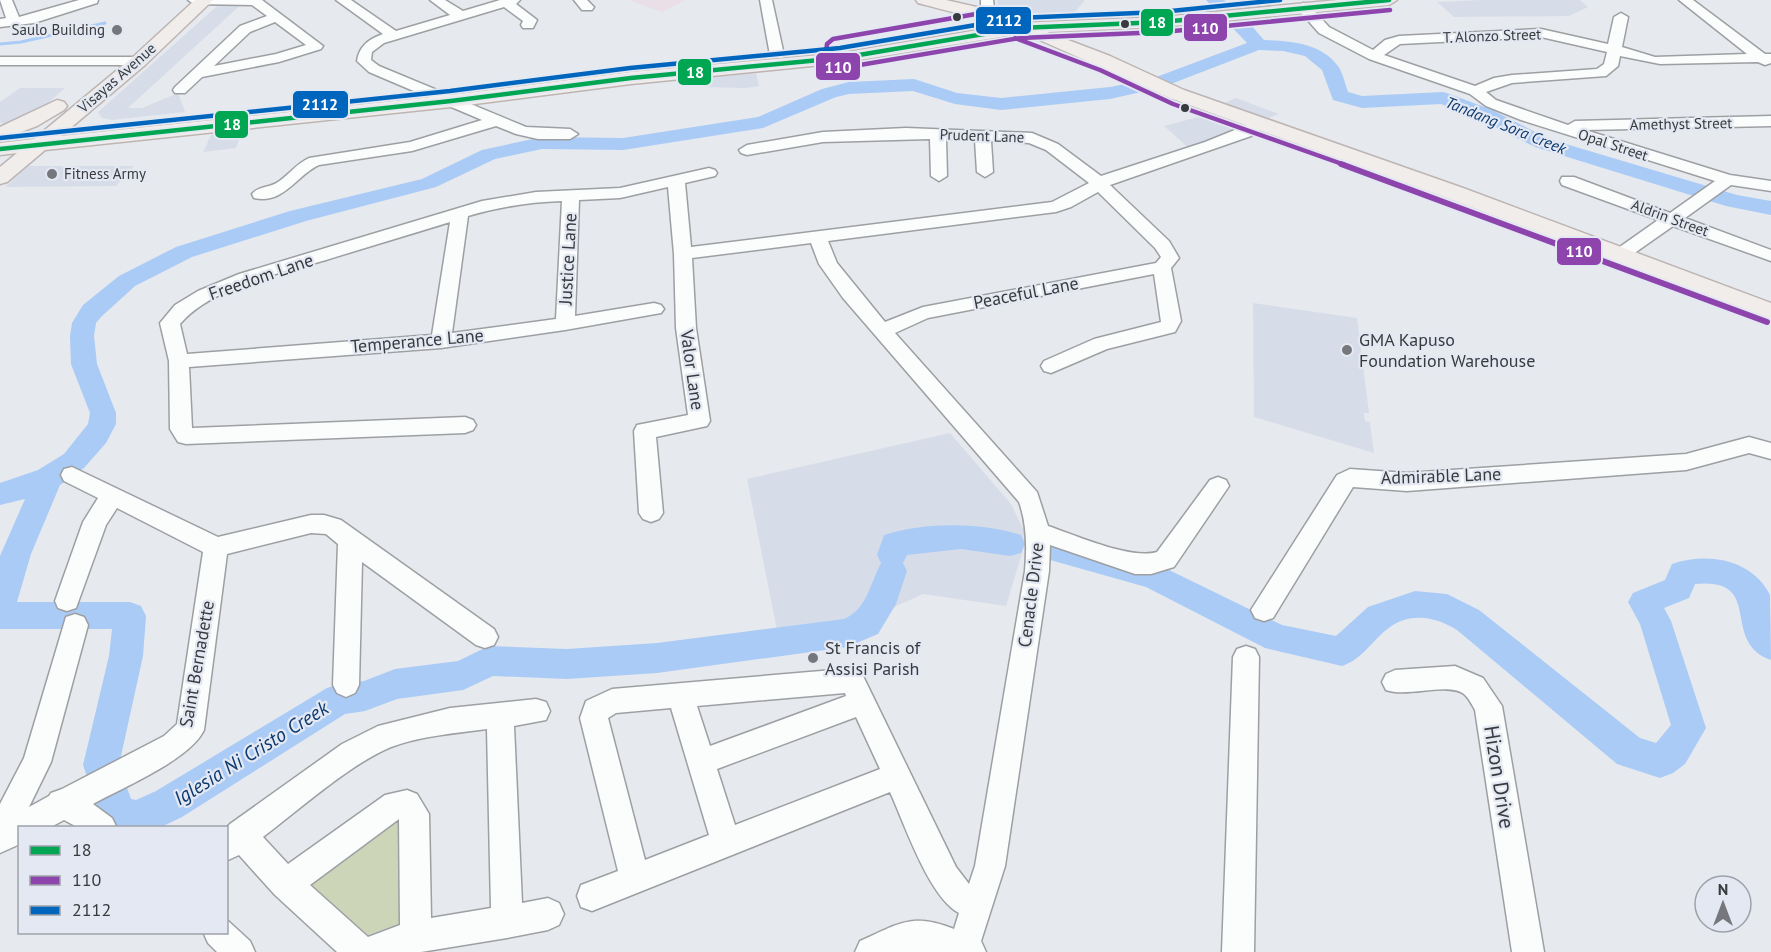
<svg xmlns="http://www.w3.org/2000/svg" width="1771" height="952" viewBox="0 0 1771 952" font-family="'PT Sans',sans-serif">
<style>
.built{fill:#d7dde8}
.education{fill:#eadfe7}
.green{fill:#cdd5b8}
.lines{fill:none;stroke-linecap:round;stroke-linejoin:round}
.stream{stroke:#aacbf6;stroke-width:3}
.river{fill:#aacbf6;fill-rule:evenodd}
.minor-casing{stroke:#9d9fa3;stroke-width:3}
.major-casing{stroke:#bdb5b4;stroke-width:3}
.minor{fill:#fbfcfc;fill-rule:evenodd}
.major{fill:#f1edeb;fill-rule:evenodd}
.bus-1-casing{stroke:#e3e8f2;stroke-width:8}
.bus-2-far1-casing{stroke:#e3e8f2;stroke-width:8}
.bus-2-casing{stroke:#e3e8f2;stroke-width:10}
.bus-3-casing{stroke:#e3e8f2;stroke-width:8}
.bus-1{stroke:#00a651;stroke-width:4.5}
.bus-2-far1{stroke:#8e44ad;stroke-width:4.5}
.bus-2{stroke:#8e44ad;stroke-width:6}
.bus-3{stroke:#0065bd;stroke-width:4.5}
.bus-dot{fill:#383a3e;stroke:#e3e8f2;stroke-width:2}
.poi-dot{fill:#75777c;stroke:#e3e8f2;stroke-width:2}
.labels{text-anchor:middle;stroke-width:4.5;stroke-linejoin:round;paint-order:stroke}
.far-poi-label{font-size:15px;fill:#383a3e;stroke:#e3e8f2;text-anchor:end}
.far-street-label{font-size:15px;fill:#383a3e;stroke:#e3e8f2}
.far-water-label{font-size:16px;font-style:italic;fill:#0d3a70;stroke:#e3e8f2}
.street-label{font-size:18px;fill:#383a3e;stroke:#e3e8f2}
.poi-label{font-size:18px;fill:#383a3e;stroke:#e3e8f2;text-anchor:start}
.water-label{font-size:20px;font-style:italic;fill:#0d3a70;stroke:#e3e8f2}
.near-street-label{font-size:21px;fill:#383a3e;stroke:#e3e8f2}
.line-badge{stroke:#e3e8f2;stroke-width:2}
.badge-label{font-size:16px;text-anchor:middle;font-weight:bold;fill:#fff}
</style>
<rect width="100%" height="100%" fill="#e6e9ee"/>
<path class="built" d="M224,0h22l-118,108h14l36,-15 7,19 -73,8 -10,-2 -4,-6z
M997,0h88l-10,12 -75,2z
M1482,0h98l8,7 -19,9 -115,1 -17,-15z
M756,73l3,13 -13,2 -47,-1 -13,-8z
M20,88h45l-36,32 -19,9 -10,-7v-20z
M1236,98l43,16 -16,6 -43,-15z
M1213,113l40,18 -62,19 -27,-24z
M242,131l-6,17 -33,4 8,-17z
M28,166h106l-18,20 -111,1z
M1253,303l104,15 12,95h-5l1,8 5,1 4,31 -120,-36z
M950,433l61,71 16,33 -21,69 -83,-12 -68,31 -77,10 -31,-156z"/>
<path class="education" d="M629,0h56l-23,12z"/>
<path class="green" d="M407,815l-3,107 -36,13 -61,-51 77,-62z"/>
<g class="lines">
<path class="stream" d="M0,44l21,-2 84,-19"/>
<path class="river" d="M1206,0h18l18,15 22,25c26,1 57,3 74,26 5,7 7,18 10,26l14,4 81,-4 7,2 42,16 57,29 188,56 34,6v14l-45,-9 -191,-59 -57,-29 -37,-14 -79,4 -29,-8 -11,-30 -17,-14 -22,-5 -24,-1 -96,37 -53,12 -109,11 -46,-6 -42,-13 -64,3 -13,3 -73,31 -140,22 -81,-1 -47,10 -59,28 -130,34 -114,36 -57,29 -34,31 -5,6 -2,13 3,28 19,49v11l-10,19 -22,25 -24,17 -29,69 -14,48h113l11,4 5,10 -3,40 -24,109 12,34 5,1 20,-9 171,-103 12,-4 25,-3 31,-12 63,-8 31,-15 78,3 90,-6 187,-24c23,-10 26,-35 37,-56l-4,-8 7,-20c40,-13 97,-13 137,0l4,9 -4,9 -11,3 -49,-7 -54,6 -4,8 4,8 -11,33 -18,30 -31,13 -190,26 -90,6 -74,-3 -30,14 -66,9 -32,12 -20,3 -163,103 -23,11 -55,-2 -21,-61 26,-109 3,-27h-112v-73l25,-57 -25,6v-22l38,-13 26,-16 24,-30 2,-11 -19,-49 -1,-28 2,-13 11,-18 36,-29 57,-29 114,-36 132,-32 60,-29 60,-13 81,1 135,-21 64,-28 27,-7 65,-3 43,14 44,5 109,-11 41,-8 96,-36z
M1047,535l118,33 117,57 54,11 32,-29 47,-16 32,3 32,16 161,128 16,5 15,-18 -31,-101 -12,-22 5,-9 32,-13 7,-16c35,-12 80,-5 98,31l1,65c-52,-18 -5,-83 -76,-76l-6,14 -25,10 7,13 35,107 -21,36 -12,9 -13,5 -43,-14 -160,-134c-21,-13 -46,-18 -67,-3 -18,13 -27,32 -48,39l-77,-18 -119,-61 -110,-31 -4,-9 4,-9z"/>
<g class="minor-casing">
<path id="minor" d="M0,0h12l7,17 60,-17h19l-1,3 -63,20 -34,4v-8l6,-1z
M188,0h74l61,46 -2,3 -42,13 -77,15 -17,16h-10l-2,-3 2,-3 65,-61 27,-10 -15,-11 -58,-1zM275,22l31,23 -30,9 -62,12 36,-34z
M336,0h15l45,31 54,-16 -20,-15h15l18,11 37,-11h20l-4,4 21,16 -4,8h-10l-2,-3 2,-4 -19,-14 -120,36 -12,9 -1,8 8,6 147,61 44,2 8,5 -8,5h-32l-22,-5 -20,-8 -84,25 -93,14c-22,10 -36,40 -65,33l-2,-4c6,-8 18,-6 26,-12 12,-8 18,-18 31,-24l101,-16 72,-22 -113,-48 -12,-11c2,-15 12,-22 26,-27z
M574,0h13l7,7 -2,3h-10z
M760,0h12l12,55 -2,3h-10l-2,-3z
M981,0h12l2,15 -2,3 -5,1 -7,-4z
M1679,0h14l72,54h6v9l-6,2 -7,-3 -98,2 -40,-8 -2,10 -12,10 -94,7 -26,9 10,8 72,25 7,-4 196,-5v10l-186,4 145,45 41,6v10l-40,-6 -46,33 86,32v11l-98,-35 -47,33h-12l-3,-4 3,-4 44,-31 -96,-35 -2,-4 2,-4h12l96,36 45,-32 -194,-61 -35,-14 -16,-12 -101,-35 -50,-26 -23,-26 7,-4 5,1 21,23 44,23 12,-10 14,-4 142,-7 67,15 6,-27 7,-4 7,4 -6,30 33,10 92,-3zM1541,37l66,15 -3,12 -7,5 -85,6 -18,3 -19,8 -91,-31 16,-11z
M0,57h139l7,4 -7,4h-139z
M1262,119l8,5 -19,12 -141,49 59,56 10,17 -8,10 10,53 -6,11 -68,17 -56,24 -7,-2 -3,-5 3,-5 50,-22 67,-17 -7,-48 -226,44 -33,15 142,159 11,34c27,9 83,34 109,26l53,-72 8,-3 8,3 3,6 -55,81 -23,7h-16l-85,-29 -1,26 -44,295 -24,75 5,11h-131l5,-11c39,-17 51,-29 94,-12l5,-16c-30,-16 -54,-88 -69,-121l-298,119 -11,-4 -4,-11 4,-11 37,-14 -38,-153 6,-17 26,-12 233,-20 18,7 93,191 13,17 6,-18 50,-295c2,-23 2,-47 -6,-69l-176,-204 -24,-34 -8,-21 -119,15 4,70 14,93 -3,5 -51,11 7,76 -4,6 -8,3 -8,-3 -4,-6 -5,-82 3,-6 51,-10 -12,-87 -2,-74 -6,-67 -48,11 -41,2 -4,116 79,-13 7,2 3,4 -3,4 -96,17 -124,18 -252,19 3,61 273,-11 8,3 3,5 -3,5 -8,3 -279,11 -8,-2 -8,-13 -1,-68 -9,-38 15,-18 23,-14 41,-17 243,-73 54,-9 84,-4 89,-20 6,2 2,3 -2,3 -30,7 6,64 361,-45 37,-19 -43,-33 -17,-7 -38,-2 2,31 -8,5 -8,-5 -2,-32 -29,-1 1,37 -8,5 -8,-5 -1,-37 -107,3 -76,13 -6,-2 -2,-3 8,-5 76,-13 83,-4 126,5 26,11 43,32 104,-34zM1098,192l57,56 6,9 -5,6 -233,44 -38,15 -48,-59 -9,-22 228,-29 15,-5zM562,201l-6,118 -104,14 16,-117c31,-9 62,-14 94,-15zM450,222l-18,113 -245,19 -7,-30c31,-37 101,-51 146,-64 41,-13 83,-25 124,-38zM845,693l1,3 -136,50 -13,-40zM671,708l38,127 -64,25 -37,-142 8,-5zM856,717l24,52 -145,56 -18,-56z
M1749,437l22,6v16l-22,-6 -63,17 -279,21 -54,-4 -80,131 -9,3 -9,-3 -4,-8 86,-135 13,-6 57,4 279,-19z
M72,467l146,70 93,-22h13l17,5 153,109 4,8 -4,8 -9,3 -9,-3 -114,-83 -3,123 -4,8 -9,4 -9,-4 -4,-8 5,-141 -12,-10 -15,-1 -84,21 -23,176c-13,29 -82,58 -111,74l19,14 5,10h-38l-15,-8 -15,8h-29v16l-20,9v-49l24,-46 42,-141 9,-3 9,3 4,8 -37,137 -22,45 20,-11 2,-3 11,-4 102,-53 13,-12 26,-172 -86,-44 -11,17 -30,83 -9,3 -9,-3 -3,-7 28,-79 15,-24 -34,-17 -3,-6 3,-6z
M1246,646l9,3 4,8 -5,295h-32l11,-295 4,-8z
M1455,666l28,12 19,28 42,246h-32l-37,-242c-3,-5 -6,-12 -11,-16 -16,-12 -57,4 -78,-4l-4,-8 4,-8 9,-4z
M536,699l10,3 4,9 -4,9 -32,6 8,177 26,-5 11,5 5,11 -5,11 -11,5 -41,8 -86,14h-84l-62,-57 -36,-40 -13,6v-33l4,-4 112,-80 36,-18 72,-18zM487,729l4,179 -60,10 -2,-104 -12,-20 -10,-4 -22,5 -97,69 -25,-27c37,-28 87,-73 128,-90 30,-11 65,-14 96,-18zM399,819l1,106 -32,12 -58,-52z
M226,919l24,22 5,11h-38l-9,-9 -5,-11h23z"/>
</g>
<g class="major-casing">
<path id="major" d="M195,0h18l-68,65 -84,71 390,-41 180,-23 210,-19 178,-30 143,-6 176,-17h59l-8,5 -227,22 -115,5 63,24 74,34 279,98 308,115v17l-324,-122 -277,-100 -146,-65 -183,30 -210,21 -180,23 -406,43 -38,32 -7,2v-17l17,-14 -17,2v-12l34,-4 99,-82z
M916,0h30l48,11h27l8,5c-12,16 -91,-8 -111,-13z
M57,100l7,2 3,4 -3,4 -27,16 -37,14v-13z"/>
</g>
<use href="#minor" class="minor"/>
<use href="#major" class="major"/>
<g class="bus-1-casing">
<path id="bus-1" d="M0,149l451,-48 180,-23 210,-20 178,-30 143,-6 227,-22"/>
</g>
<g class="bus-2-far1-casing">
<path id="bus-2-far1" d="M979,10l-3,4 -143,25 -6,5c-2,12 3,21 15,24l178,-30 143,-6 227,-22
M1015,38l85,32 73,34 172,61"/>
</g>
<g class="bus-2-casing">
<path id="bus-2" d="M1341,164l426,158"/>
</g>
<g class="bus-3-casing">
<path id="bus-3" d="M0,138l450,-47 180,-23 210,-20 177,-30 144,-6 119,-12"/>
</g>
<use href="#bus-1" class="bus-1"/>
<use href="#bus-2-far1" class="bus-2-far1"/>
<use href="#bus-2" class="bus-2"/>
<use href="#bus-3" class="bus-3"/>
</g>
<g class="bus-dot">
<circle cx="957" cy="17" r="5"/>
<circle cx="1125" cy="24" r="5"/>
<circle cx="1185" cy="108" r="5"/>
</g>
<g class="poi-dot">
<circle cx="117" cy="30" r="6"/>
<circle cx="52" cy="174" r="6"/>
<circle cx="1347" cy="350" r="6"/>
<circle cx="813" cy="658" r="6"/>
</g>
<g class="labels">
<g class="far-poi-label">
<text x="105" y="35">Saulo Building</text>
<text x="64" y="179" text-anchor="start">Fitness Army</text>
</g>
<g class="far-street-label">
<text transform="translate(1492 36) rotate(-2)" y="5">T. Alonzo Street</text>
<text transform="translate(117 78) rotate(-41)" y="5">Visayas Avenue</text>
<text transform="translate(1681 124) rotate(-1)" y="5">Amethyst Street</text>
<text transform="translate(982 136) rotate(2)" y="5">Prudent Lane</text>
<text transform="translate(1613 145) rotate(18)" y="5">Opal Street</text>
<text transform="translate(1670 218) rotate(20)" y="5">Aldrin Street</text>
</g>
<g class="far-water-label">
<text transform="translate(1506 125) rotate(22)" y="6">Tandang Sora Creek</text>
</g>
<g class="street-label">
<text transform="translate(568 259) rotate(-87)" y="6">Justice Lane</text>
<text transform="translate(261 277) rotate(-19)" y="6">Freedom Lane</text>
<text transform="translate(1026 293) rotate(-11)" y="6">Peaceful Lane</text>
<text transform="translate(417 341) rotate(-5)" y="6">Temperance Lane</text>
<text transform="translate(692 370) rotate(82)" y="6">Valor Lane</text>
<text transform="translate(1441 476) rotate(-2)" y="6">Admirable Lane</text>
<text transform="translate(1031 595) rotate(-83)" y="6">Cenacle Drive</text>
<text transform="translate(197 664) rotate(-80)" y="6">Saint Bernadette</text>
</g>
<g class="poi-label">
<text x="1359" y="346">GMA Kapuso<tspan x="1359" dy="21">Foundation Warehouse</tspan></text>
<text x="825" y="654">St Francis of<tspan x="825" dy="21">Assisi Parish</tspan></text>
</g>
<g class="water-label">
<text transform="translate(251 753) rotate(-32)" y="7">Iglesia Ni Cristo Creek</text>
</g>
<g class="near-street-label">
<text transform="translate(1499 777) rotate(81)" y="7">Hizon Drive</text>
</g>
</g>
<g class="line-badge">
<rect x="975" y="6" width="57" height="29" rx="6" fill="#0065bd"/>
<rect x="1140" y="8" width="34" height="29" rx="6" fill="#00a651"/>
<rect x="1183" y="13" width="45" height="29" rx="6" fill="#8e44ad"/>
<rect x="815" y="52" width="46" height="29" rx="6" fill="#8e44ad"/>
<rect x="677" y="58" width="35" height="28" rx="6" fill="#00a651"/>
<rect x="292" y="90" width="57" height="29" rx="6" fill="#0065bd"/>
<rect x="214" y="110" width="35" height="29" rx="6" fill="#00a651"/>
<rect x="1556" y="237" width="46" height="29" rx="6" fill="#8e44ad"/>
</g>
<g class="badge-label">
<text x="1004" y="26">2112</text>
<text x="1157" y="28">18</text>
<text x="1205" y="34">110</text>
<text x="838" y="73">110</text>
<text x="695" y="78">18</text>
<text x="320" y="110">2112</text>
<text x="232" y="130">18</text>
<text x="1579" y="257">110</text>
</g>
<rect x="18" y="826" width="210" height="108" fill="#e3e8f2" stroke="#9fa2aa" stroke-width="1.5"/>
<rect x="30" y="846" width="30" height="9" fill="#00a651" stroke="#9fa2aa" stroke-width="1.5"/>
<text x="72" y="856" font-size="18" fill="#383a3e">18</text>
<rect x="30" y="876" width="30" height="9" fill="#8e44ad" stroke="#9fa2aa" stroke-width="1.5"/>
<text x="72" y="886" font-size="18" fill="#383a3e">110</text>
<rect x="30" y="906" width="30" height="9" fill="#0065bd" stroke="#9fa2aa" stroke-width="1.5"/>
<text x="72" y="916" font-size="18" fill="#383a3e">2112</text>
<g transform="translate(1723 904)"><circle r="28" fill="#e3e8f2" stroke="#9fa2aa" stroke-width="1.5"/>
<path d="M0-4.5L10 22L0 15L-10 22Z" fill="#75777c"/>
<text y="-9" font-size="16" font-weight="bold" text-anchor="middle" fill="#383a3e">N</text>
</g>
</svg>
